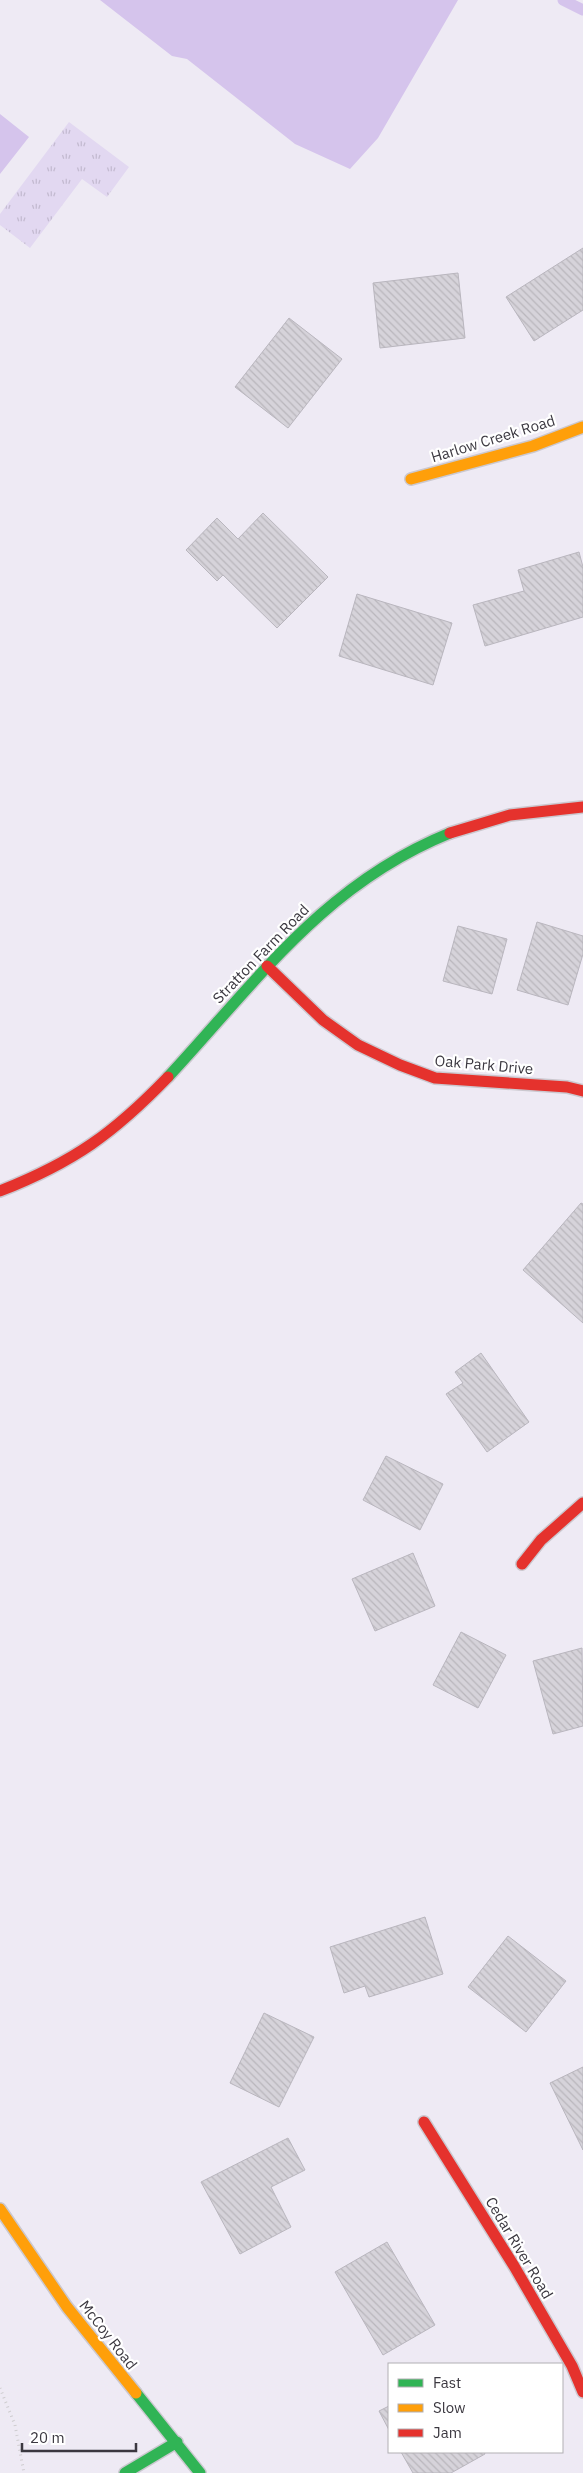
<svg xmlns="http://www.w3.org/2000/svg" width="583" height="2473" viewBox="0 0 583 2473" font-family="'IBM Plex Sans',sans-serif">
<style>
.grass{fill:url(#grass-tufts)}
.water{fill:#d5c4ec}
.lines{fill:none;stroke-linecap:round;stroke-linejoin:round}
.stream{stroke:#d5c4ec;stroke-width:11}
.building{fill:url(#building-back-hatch);stroke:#b9b6be}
.fast-casing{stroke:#cbc8cf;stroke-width:14}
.slow-casing{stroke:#cbc8cf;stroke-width:14}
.jam-casing{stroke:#cbc8cf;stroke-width:14}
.path{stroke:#cfcdd0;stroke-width:3;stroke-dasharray:1 4;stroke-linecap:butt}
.fast{stroke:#30b455;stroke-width:11}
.slow{stroke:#ff9f0a;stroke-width:11}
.jam{stroke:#e5322d;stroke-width:11}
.labels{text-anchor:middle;stroke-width:4.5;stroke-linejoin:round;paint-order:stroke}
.street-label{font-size:15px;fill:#3b3840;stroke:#fff}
</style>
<defs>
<pattern id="grass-tufts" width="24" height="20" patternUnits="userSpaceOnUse" patternTransform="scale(1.25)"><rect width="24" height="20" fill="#e2d8f1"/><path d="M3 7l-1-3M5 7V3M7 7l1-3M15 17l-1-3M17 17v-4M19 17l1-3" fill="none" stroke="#c3bad0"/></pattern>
<pattern id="building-back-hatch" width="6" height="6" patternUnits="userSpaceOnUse" patternTransform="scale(1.25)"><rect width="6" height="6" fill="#d6d3da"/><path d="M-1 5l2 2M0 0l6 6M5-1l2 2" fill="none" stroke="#b9b6bc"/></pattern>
</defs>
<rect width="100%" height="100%" fill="#eeeaf4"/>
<path class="grass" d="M69,122l60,45 -22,30 -25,-18 -52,69 -30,-23v-11z"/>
<path class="water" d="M100,0h358l-80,138 -28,31 -55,-25 -108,-85 -15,-3z
M0,114l29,23 -29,37z"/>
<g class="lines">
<path class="stream" d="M563,0l20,10"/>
</g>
<path class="building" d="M583,248v62l-49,31 -28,-44z
M458,273l7,65 -85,10 -7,-65z
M289,318l53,41 -54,69 -53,-41z
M263,513l65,64 -51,51 -54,-53 -6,6 -31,-31 31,-32 21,21z
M579,552l4,15v50l-98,29 -12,-41 51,-14 -6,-21z
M357,594l95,29 -19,62 -94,-29z
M537,922l46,14v18l-15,51 -51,-15z
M458,926l49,13 -15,55 -49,-13z
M581,1203l2,1v119l-60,-53z
M481,1353l48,69 -42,30 -41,-58 17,-11 -8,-11z
M386,1456l57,28 -23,46 -57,-30z
M413,1553l22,53 -60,25 -23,-52z
M461,1632l45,23 -28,53 -45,-23z
M582,1648l1,78 -30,8 -20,-73z
M425,1917l18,57 -74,23 -4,-11 -21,7 -14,-46z
M508,1936l58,45 -40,51 -58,-45z
M264,2013l50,24 -35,70 -49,-24z
M583,2067v83l-33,-67z
M288,2138l17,32 -34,17 20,40 -51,27 -39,-72z
M387,2242l48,83 -52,30 -48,-83z
M389,2406v24l-10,-19z
M401,2452h83l1,2 -34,19h-38z"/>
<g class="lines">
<g class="fast-casing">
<path id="fast" d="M168,1077c89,-96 156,-193 282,-244
M136,2393l64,80
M125,2473l52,-31"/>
</g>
<g class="slow-casing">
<path id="slow" d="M411,479l122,-33 50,-19
M0,2209l67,98 69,86"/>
</g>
<g class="jam-casing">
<path id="jam" d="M450,833l60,-18 73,-8
M267,966l56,54 35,25 42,20 35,13 132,9 16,4
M0,1191c74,-29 114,-58 168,-114
M522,1564l19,-24 42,-37
M424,2122l90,144 58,100 11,26"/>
</g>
<path class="path" d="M0,2388l15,37 9,48"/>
<use href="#fast" class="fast"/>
<use href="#slow" class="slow"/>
<use href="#jam" class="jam"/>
</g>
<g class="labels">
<g class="street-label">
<text transform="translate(493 439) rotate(-17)" y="5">Harlow Creek Road</text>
<text transform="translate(261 954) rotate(-46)" y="5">Stratton Farm Road</text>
<text transform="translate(484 1065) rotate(5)" y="5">Oak Park Drive</text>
<text transform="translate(519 2248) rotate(59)" y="5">Cedar River Road</text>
<text transform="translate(108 2335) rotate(52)" y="5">McCoy Road</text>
</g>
</g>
<rect x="388" y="2363" width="175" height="90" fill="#ffffff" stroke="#b1afb3"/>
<rect x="398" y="2379" width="25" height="8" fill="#30b455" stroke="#b1afb3"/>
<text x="433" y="2388" font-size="15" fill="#3b3840">Fast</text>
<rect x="398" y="2404" width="25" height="8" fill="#ff9f0a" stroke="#b1afb3"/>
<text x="433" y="2413" font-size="15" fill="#3b3840">Slow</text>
<rect x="398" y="2429" width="25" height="8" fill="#e5322d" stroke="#b1afb3"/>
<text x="433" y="2438" font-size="15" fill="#3b3840">Jam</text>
<path d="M22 2443v8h114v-8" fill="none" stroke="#3b3840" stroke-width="2.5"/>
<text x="30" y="2443" font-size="15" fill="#3b3840" stroke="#ffffff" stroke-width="4" paint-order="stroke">20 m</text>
</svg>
